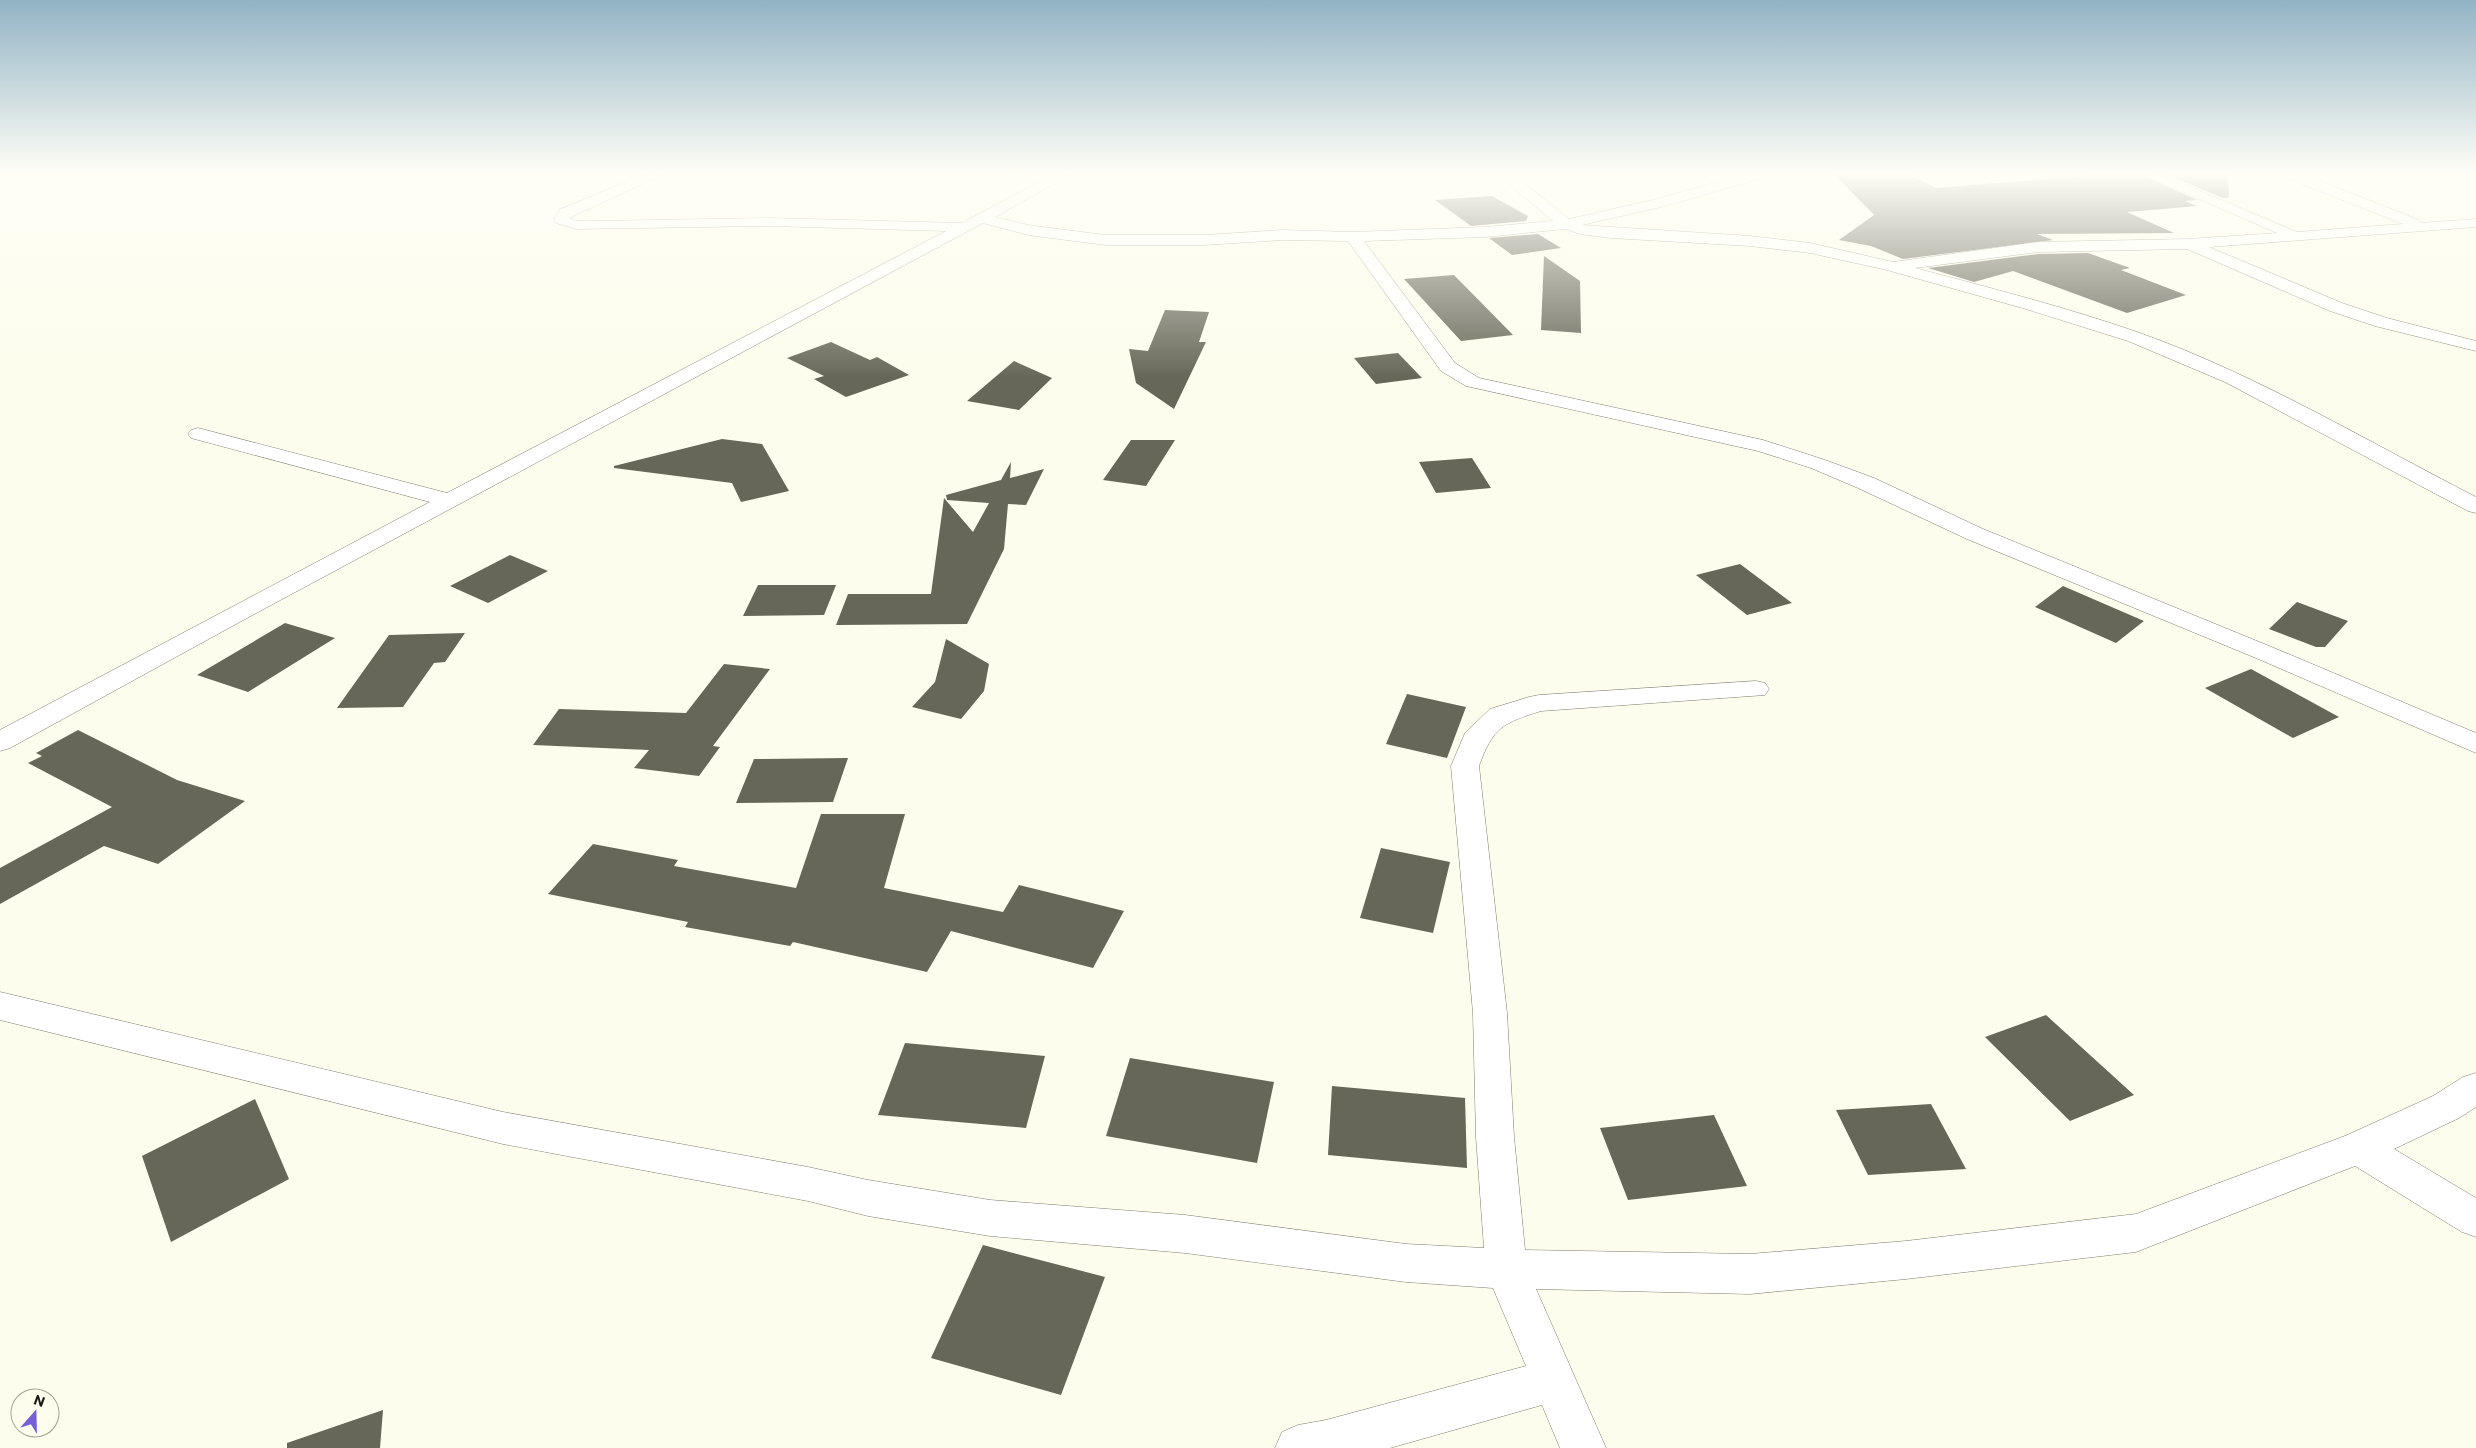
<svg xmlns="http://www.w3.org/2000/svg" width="2476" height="1448" viewBox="0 0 2476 1448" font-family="Commissioner,sans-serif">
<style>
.building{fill:#676759}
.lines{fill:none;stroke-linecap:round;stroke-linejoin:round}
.street-casing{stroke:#7d7e6f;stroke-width:1}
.street{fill:#fff;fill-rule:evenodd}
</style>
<rect width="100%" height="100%" fill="#fcfdec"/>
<path class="building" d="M1835,175h75l26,13 158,-13h48l55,25 -12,1 12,5 -70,6 47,21 -137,1 16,6 -150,19 -32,-13 -32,-6 35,-25z
M2168,175h60l1,23h-6z
M1492,196l36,20 -2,5 -55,5 -36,-26z
M1538,234l23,14 -49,7 -23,-17z
M2088,253l42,15 -9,2 65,25 -59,18 -114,-42 -39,11 -46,-14 110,-14z
M1544,256l36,25 1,52 -40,-3z
M1454,275l59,60 -52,6 -57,-62z
M1165,310l44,2 -10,30h7l-32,67 -38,-26 -7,-34 19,2z
M831,342l39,18 7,-3 32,18 -63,22 -32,-18 10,-3 -37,-18z
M1398,353l24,25 -46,6 -22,-26z
M1014,361l38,17 -33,32 -52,-9z
M722,439l40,5 27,47 -48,11 -9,-19 -118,-15v-2z
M1131,440h44l-29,46 -43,-6z
M1472,458l19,30 -55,5 -17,-31z
M1011,462l-1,16 34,-9 -18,36 -18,-1 -4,45 -37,75 -131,1 12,-31h83l13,-96 29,34 16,-29 -42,-3 -1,-5 55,-15z
M510,555l38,16 -60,32 -38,-17z
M1740,564l52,39 -45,12 -51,-40z
M758,585h78l-12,30 -81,1z
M2063,586l81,35 -28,22 -81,-36z
M2297,602l51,19 -23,26h-9l-47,-18z
M285,623l50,15 -87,54 -51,-17z
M465,633l-20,29 -11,1 -31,44 -66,1 52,-73z
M946,639l43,25 -5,27 -23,28 -49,-12 23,-25z
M724,664l46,5 -57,77 7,1 -21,29 -65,-8 15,-18 -116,-5 26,-36 127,4z
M2251,669l88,48 -46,21 -88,-50z
M1407,694l59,13 -19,51 -61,-14z
M78,730l99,50 68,21 -87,63 -54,-18 -104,58v-36l112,-61 -84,-44 14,-7 -6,-3z
M848,758l-15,44 -97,1 18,-44z
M821,814h84l-21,74 119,24 16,-27 105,26 -31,57 -142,-37 -24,41 -134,-30 -3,4 -105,-19 3,-5 -140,-28 45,-50 85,16 -4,6 122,22z
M1381,848l69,14 -17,71 -73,-15z
M2046,1015l88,80 -64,26 -85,-84z
M905,1043l140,13 -19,72 -148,-13z
M1130,1058l144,24 -17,81 -151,-27z
M1332,1086l133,12 2,70 -139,-13z
M255,1099l34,80 -118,63 -29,-86z
M1931,1104l35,65 -98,6 -32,-65z
M1714,1115l33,71 -119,14 -28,-72z
M983,1245l122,32 -44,118 -130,-37z
M383,1410l-3,38h-93v-5z"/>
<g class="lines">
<g class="street-casing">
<path id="street" d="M643,175h19l-93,43 8,3h18l175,-3 192,5 90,-48h18l-75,42 33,8 77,10h100l77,-5 71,2 132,-5 68,-6 -55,-46h16l55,44 88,-20 85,-24h23l-2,3 -98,28 -83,19 168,11 60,7 83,19 145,-20 150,-3 89,-6 -133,-58h19l134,57 106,-8 -116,-46 -2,-3h20l114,45 2,3 55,-4v8l-267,20 133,56 45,15 89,23v10l-101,-25 -45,-15 -143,-62 -149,3 -123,16c75,20 151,39 225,65 115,41 227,108 336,164v16l-8,-2 -243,-129 -97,-41 -102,-32 -139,-39 -77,-17 -60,-7 -139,-8 -31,-4 -15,-5 -80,8 -121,4 91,122 24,15 284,62 62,20 49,18 109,51 291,119 202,85v20l-220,-95 -289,-119 -109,-51 -47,-20 -53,-17 -292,-65 -25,-15 -93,-130 -66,-1 -77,5h-100l-77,-10 -45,-12 -736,395 -237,130 -10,3v-21l430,-228 -239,-64 -3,-4 3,-4 7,-2 249,65 499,-262 -176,-5 -194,3 -20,-6 -2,-3 5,-10z
M1756,681l9,2 4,6 -4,6 -224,16c-38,12 -48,16 -62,55l28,247 7,124 11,113 225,4 156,-13 230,-27 209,-78 88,-40 30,-19 13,-4v34l-17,11 -65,31 82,49v39l-14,-5 -107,-66 -219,86 -230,27 -156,15 -214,-5 70,159h-46l-18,-43 -152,43h-115l7,-16 16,-7 28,-5 200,-54 -33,-78 -87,-6 -221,-29 -195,-17 -122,-20 -60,-15 -305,-57 -503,-124v-28l503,120 305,55 60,13 122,20 195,15 221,29 78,4 -8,-111 -3,-124 -22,-247 14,-33 25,-24 39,-12 10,-2z"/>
</g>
<use href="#street" class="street"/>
</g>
<linearGradient id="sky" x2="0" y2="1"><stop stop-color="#92b3c5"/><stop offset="0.46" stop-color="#fefef6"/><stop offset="1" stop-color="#fefef6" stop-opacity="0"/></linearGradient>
<rect width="2476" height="378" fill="url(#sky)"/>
<g transform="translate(35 1413) rotate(20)"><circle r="24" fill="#fcfdec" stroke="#a2a296"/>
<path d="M0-4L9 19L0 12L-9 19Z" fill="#755ed8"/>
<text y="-8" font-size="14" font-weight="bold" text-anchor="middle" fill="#1a1a14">N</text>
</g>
</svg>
